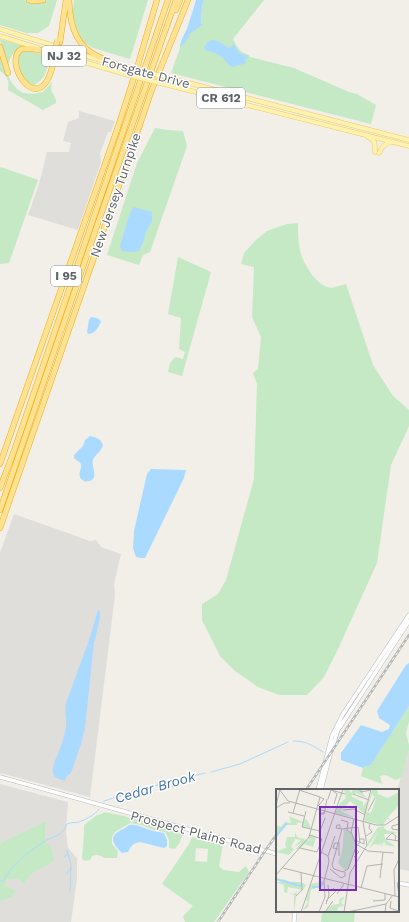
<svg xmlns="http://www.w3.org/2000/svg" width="409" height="922" viewBox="0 0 409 922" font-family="'Work Sans',sans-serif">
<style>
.industrial{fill:#e0deda}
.green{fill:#c5e8c5;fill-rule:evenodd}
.water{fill:#aadaff}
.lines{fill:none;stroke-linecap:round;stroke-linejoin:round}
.stream{stroke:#aadaff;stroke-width:1}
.secondary-casing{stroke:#b6babf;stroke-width:4.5}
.primary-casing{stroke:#f2c960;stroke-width:5}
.highway-casing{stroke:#f9ab00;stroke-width:6}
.secondary{stroke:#fff;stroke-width:3.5}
.primary{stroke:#fff2af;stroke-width:4}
.highway{stroke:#fde293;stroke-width:5}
.rail-casing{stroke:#b6b7b8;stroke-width:2.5}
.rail{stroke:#fff;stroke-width:1;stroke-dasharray:3;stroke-linecap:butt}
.primary-bridge-casing{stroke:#f2c960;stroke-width:5;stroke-linecap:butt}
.highway-bridge-casing{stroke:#f9ab00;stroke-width:6;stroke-linecap:butt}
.primary-bridge{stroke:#fff2af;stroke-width:4}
.highway-bridge{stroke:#fde293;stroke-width:5}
.labels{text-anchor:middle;stroke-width:3;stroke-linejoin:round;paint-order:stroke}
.shield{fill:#fff;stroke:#8f9295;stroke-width:1}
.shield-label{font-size:12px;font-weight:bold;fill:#5f6368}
.street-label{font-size:13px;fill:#5f6368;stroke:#fff}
.water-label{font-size:14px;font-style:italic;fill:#4174aa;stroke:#fff}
.inset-river{fill:none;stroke:#aadaff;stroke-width:2}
.inset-road{fill:none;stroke:#b3b3b1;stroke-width:1}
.view{fill:#7b2cbf;fill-opacity:0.15;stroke:#7b2cbf;stroke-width:2}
.inset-edge{fill:none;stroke:#5f6368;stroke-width:2}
</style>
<rect width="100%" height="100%" fill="#f1efe8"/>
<path class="industrial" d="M79,111l36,10 -4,11h-3l-8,21 1,9 -23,68 -50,-15 11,-31 8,-32h22l2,-9 -8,-2 5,-19 11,-4z
M14,514l76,27 6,-1 5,7 20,7 -7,30 1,11 -25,202 -90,-24v-220z
M409,750v121l-11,-2 -1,-79z
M0,784l68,18 -2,28 2,18 9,10v21l-6,43h-71v-21l10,-3 7,-7 -12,-6 2,-6h12l4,6 8,-11 14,-32 1,-21 -46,22z"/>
<path class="green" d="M0,0h24l13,4 11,-4h9l-8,26 -11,7h-12l-26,-8z
M74,0h74l-18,59 -37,-11 -11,-7 -10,-23z
M204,0h60l-31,39c5,9 6,13 16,16l1,2 44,11 55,24 8,2 19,11 -5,19 -200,-51 9,-25 9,-13 12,-11c1,-8 0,-17 3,-24z
M0,39l27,8c-13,3 -15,6 -19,18 -2,-6 -8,-21 -8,-26z
M28,51l19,4 2,1c-2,15 -3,23 -17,30 -1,0 -6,-1 -6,-2 -11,-5 -18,-22 -8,-30 2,-2 7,-2 10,-3z
M0,55l11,27 6,7 6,4 10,1 10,-2 9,-10 -1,8 5,10v3l-13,7 -35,-20c2,-8 -1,-15 -8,-19z
M155,128l13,2 15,1 4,15 -37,106 -7,3 -4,10 -32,-10 30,-92z
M1,167l37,13 -29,83 -9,1v-96z
M298,223c0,10 0,19 2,28 3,12 16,34 28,36 5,2 13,-2 18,-3l27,81 20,31 16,14v16l-18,39 -14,98 -39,86 -14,28 -17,18h-28l-21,-8 -23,-16 -15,-15 -18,-36v-16l16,-10 8,-14 28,-101 3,-95 -4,-11 5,-4 3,-32 -9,-20 2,-50 -13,-3 3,-11 12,-13 11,-9 20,-7z
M178,257l33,15 -29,104 -14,-4 2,-9 5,-6 8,2 2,-7 -6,-3 2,-31 -13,-4z
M409,706v15l-3,13 3,11v5l-8,28 -6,2 -9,-5 -6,1 2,8 -21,-8 2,-8 8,-3z
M104,812l16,3 61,17 2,1 -3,9 -5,7 -6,-1v-8l-4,-8 -12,-2 -11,-5 -12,-2 -15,9 -3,5v7l6,7 -1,7h-13c-4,-3 -7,-4 -12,-2l-2,4 -5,1 -3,-2 2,-25v-9l13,-10 5,-1z
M46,821l-1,21 6,4 3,15 -23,13 -8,11 -4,-6h-12l-2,6 12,6 -7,7 -10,3v-58z
M192,837l31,7 -4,22 4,4 16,2 7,-6 3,6 -35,50h-29l-2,-6 10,-10 -31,-22 27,-40zM196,848l12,1 -1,13 -12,-1z
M322,911h33l-1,11h-33z"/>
<path class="water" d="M196,0h8c-3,6 -2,16 -3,24l2,1 -2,1h-1l-11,9 -1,4 -8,9c0,-7 4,-13 7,-19 3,-9 6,-19 9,-29z
M212,40l6,1 11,7 5,-4c2,7 6,10 14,12l-1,3h-2l1,4 -13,4 -3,-1 -8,-9 -7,-4 -10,-3 -1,-1 1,-3 4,-5z
M133,207l19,5v10l-5,7 -4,14 -4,8 -6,1 -11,-1 -2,-5 9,-30z
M91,317l6,1 4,3c-2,6 -6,13 -13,13l-1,-2 2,-12z
M90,436c6,1 11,3 13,9 -2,7 -6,8 -9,13 -5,6 6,19 -4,23 -2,0 -4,1 -6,0 -2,-1 -4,-3 -4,-4 -2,-5 2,-8 1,-13 -1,-2 -5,-4 -7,-6v-3l9,-9 2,-6z
M151,469l35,1 -2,8 -39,80h-4l-5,-1 -3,-9 1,-17 13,-57z
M98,610l2,1v7l-6,25 -9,85 -4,16 -10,29 -5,4 -1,4c-4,-2 -11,-2 -12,-8 -1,-8 4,-17 7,-24 2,-6 4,-12 5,-18 3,-9 -1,-18 1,-28l24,-66z
M409,663v43l-38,59 -8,3 -22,-8v-7l20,-28 21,7 7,-3 1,-4 -11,-7 -2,-7 29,-46z
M129,825c9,-1 16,4 24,6 4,1 7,1 11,2l3,7v6l-3,2 -24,-6c-7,1 -9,4 -12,10l-6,1c-5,-5 -15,-15 -4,-21 4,-3 8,-4 11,-7z"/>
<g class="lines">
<path class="stream" d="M293,741c14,0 18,4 30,11
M211,772l29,-8 48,-22
M104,801l41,-13 60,-15
M67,851l4,13 -1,28
M64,857l4,-3
M66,874l5,-6
M0,881h4c2,-11 28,-32 38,-38 9,-7 20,-5 25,-19 4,-2 8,-1 12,-2 7,-3 16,-7 20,-13"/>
<g class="secondary-casing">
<path id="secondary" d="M0,777l277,77
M318,790l14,-54 11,-22 66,-99
M321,790l9,-35 8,-25 71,-109
M398,883l11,2
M294,922l1,-11"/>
</g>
<g class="primary-casing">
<path id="primary" d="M0,29l93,29 38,10
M0,36l38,12
M54,53l74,22
M166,77l243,63
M164,84l245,62
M368,137c8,4 7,7 7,15
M379,153c3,-7 6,-9 12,-11"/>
</g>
<g class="highway-casing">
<path id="highway" d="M29,0l6,1 8,-1
M69,0c1,20 4,41 23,53 6,4 13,6 20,10
M176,10l4,-10
M60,42l6,-42
M0,47l8,26
M53,53c-10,-2 -21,-6 -31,-4 -22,11 20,77 32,10
M0,464l119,-340 18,-56 20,-68
M0,488l14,-37 154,-451
M0,510l99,-290 77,-220
M0,528l134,-386 17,-50 37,-92"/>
</g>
<use href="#secondary" class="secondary"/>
<use href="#primary" class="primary"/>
<use href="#highway" class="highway"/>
<g class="rail-casing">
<path id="rail" d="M306,790l103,-155
M218,922l47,-71 12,-17"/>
</g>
<use href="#rail" class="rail"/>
<g class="primary-bridge-casing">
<path id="primary-bridge" d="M131,68l35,9
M128,75l36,9"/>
</g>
<g class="highway-bridge-casing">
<path id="highway-bridge" d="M54,59l3,-18"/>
</g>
<use href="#primary-bridge" class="primary-bridge"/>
<use href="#highway-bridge" class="highway-bridge"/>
</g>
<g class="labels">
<g class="shield">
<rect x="42" y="46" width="44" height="20" rx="3"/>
<rect x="197" y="88" width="48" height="20" rx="3"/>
<rect x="51" y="266" width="30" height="20" rx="3"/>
</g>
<g class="shield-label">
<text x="64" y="60">NJ 32</text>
<text x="221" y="102">CR 612</text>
<text x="66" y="280">I 95</text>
</g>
<g class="street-label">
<text transform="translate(146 72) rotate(15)" y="5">Forsgate Drive</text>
<text transform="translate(115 195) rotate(-71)" y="5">New Jersey Turnpike</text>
<text transform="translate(196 832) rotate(15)" y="5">Prospect Plains Road</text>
</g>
<g class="water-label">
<text transform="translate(155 787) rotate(-16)" y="5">Cedar Brook</text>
</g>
</g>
<g transform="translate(276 789)">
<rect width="123" height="123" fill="#f1efe8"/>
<path d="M68,0h5l2,4 2,-4h11l-2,4 5,5 -11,-5 -5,3 12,6v5l4,-7 -2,14 -15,-13 -9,10 12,6 -18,-3 5,-11 6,-5zM96,0h5l1,5 10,4 11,-6v13l-11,12 2,3 -3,-1 -4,6 -19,-4zM96,5l4,5 -5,14 -5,-1zM13,27l14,6 1,-3 3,1 4,8 -9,-1v-4l-4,-1 -1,3h-11l-10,12v-12l5,2 4,-5 6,1zM107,37l3,4 13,3 -15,1 1,5 11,8 -10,-2 -2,-4 -1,3 -6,-1 8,3 -11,-2 -5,5 9,-17 -11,15 1,-5 10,-15zM68,39l7,5 6,12 -8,23 -4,2 -7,-7 4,-12zM19,43l2,5 10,3 5,1 -4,-2 2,-4 6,2 -3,10 -9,-3 -6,6 -2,-1 5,-6 -7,4 7,-7 -6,-1 -4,8 3,2 -5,6 -13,-3 11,-5 -2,-2 2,-8h8zM37,87l4,1h-4l-2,7 13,-3v4l-13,5 -3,17 -5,3 5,-8 -2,-2zM7,90l7,3h11l5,3 -3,5 -15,-3 -1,6 7,1 3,-3 -3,21v-17l-10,-3v-7l-8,-3h6zM69,108l-4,5 3,4 -6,1 -1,5 -11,-1 6,-6 7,-1 1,-6z" fill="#c5e8c5" fill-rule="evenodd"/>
<path class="inset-river" d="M0,47l11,-13M0,90l25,7M36,98h8l3,-4"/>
<path class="inset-road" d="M83,0l2,3 10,-2M4,1l8,11 88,24h9l14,-9M23,1l21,7M56,1l5,4 -3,10M77,5l16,6M52,10l3,-9 14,4M0,17l4,-17M42,17l6,-7 -4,-2M0,19l8,-5h6M67,21l11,-1 11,6M30,22l-4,16 18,4 5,-13M92,22l7,-13M12,23l16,4M48,23l-3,2h3l3,-15M17,24l7,-24M78,30l-3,13 5,12 12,7 26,2M65,31l7,2 -1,8 4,3M87,33l8,-33M123,35l-7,2v3l7,1M64,40v-4h-3l-1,3 6,1M90,47l6,-4 -3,-4 1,-5M119,51l1,-4 -4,-3 -6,6 13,2M81,52l7,3v-5h-5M84,53l-4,5 -8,22 -5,3 -9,-3 -2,-4 10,-36 16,-2 2,16M24,59l17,4 5,-13 -12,-4M62,60l-5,-1 2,-5h4M52,67l7,-20M63,67v-14M78,68l5,-5 -4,-3M7,79l116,29M54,80l11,9 4,-2v-4M0,86l33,-38 11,-40M104,89l3,-26M123,93l-2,1 2,11M85,99l6,-22 16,-2M61,105l7,-10M20,107l6,-6 -1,-17M119,107l-1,-26 5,-11M50,112l10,-10 -3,-3M97,112l12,-1v-6M115,112l-1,7 8,3M50,115l3,-9 -1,-10M25,123l42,-123M43,123l6,-15 -1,-16 5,-19 -1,-6 -7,-4M49,123l8,-11M68,123l6,-39 17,-28 -4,-23M71,123l39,-8M109,123l1,-8 7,-9"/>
<path class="view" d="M44,18h36v83h-36z"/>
<rect width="123" height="123" class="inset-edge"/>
</g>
</svg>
